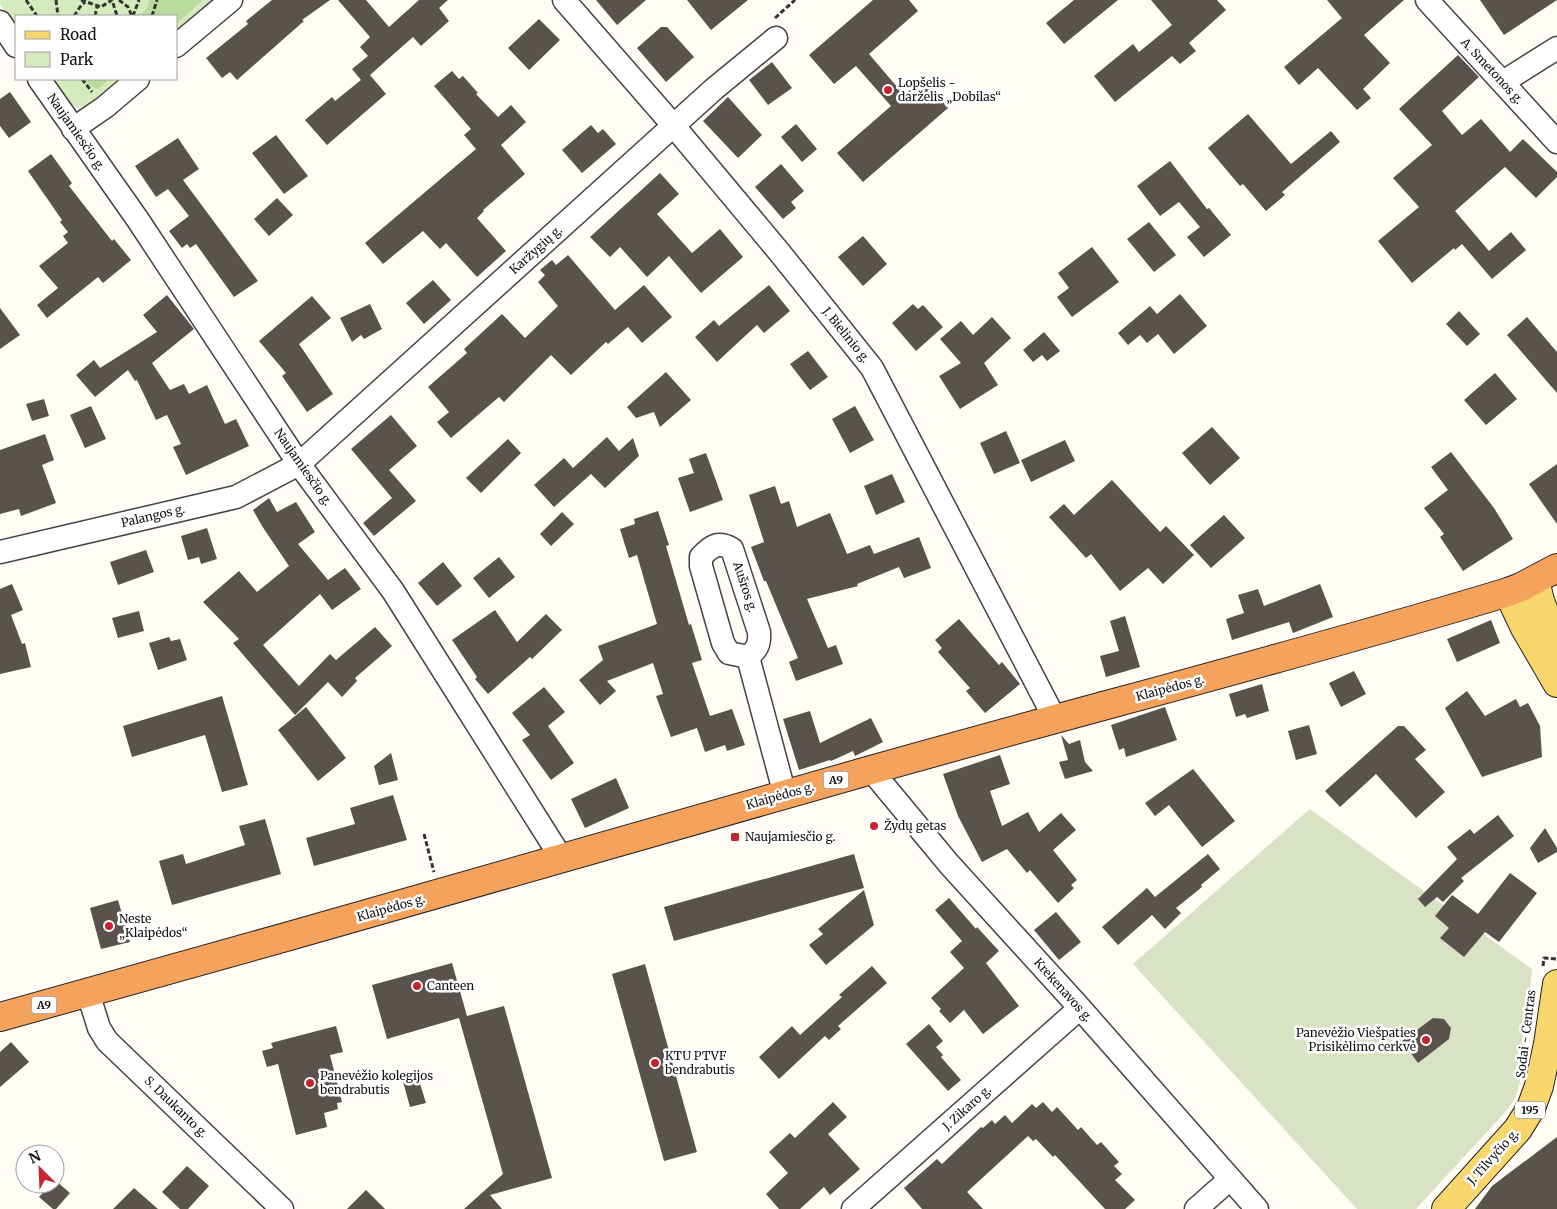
<svg xmlns="http://www.w3.org/2000/svg" width="1557" height="1209" viewBox="0 0 1557 1209" font-family="Merriweather,serif">
<style>
.green{fill:#d5ebbd}
.forest{fill:#b9dc9c}
.cemetery{fill:#d9e3c4}
.building{fill:#5a524d}
.lines{fill:none;stroke-linecap:round;stroke-linejoin:round}
.minor-casing{stroke:#444;stroke-width:25}
.major-casing{stroke:#222;stroke-width:30}
.highway-casing{stroke:#222;stroke-width:30}
.path{stroke:#333;stroke-width:3;stroke-dasharray:5 2.5;stroke-linecap:butt}
.minor{stroke:#fff;stroke-width:22}
.major{stroke:#f9d66b;stroke-width:28}
.highway{stroke:#f5a25d;stroke-width:28}
.poi-dot{fill:#c4262e;stroke:#fff;stroke-width:2}
.labels{text-anchor:middle;stroke-width:5;stroke-linejoin:round;paint-order:stroke}
.shield{fill:#fff;stroke:#585858;stroke-width:1}
.shield-label{font-size:11px;font-weight:bold;fill:#111}
.street-label{font-size:12px;fill:#111;stroke:#fff}
.poi-label{font-size:12px;fill:#111;stroke:#fff;text-anchor:start}
</style>
<rect width="100%" height="100%" fill="#fffdf5"/>
<path class="green" d="M0,0h215l-39,33v-17h-160v12l-16,-24z
M50,79h73l-32,27 -13,2 -13,-6z"/>
<path class="forest" d="M150,0h53l-27,24v-8h-39l9,-6z
M85,79h25l-12,10 -9,-4z"/>
<path class="cemetery" d="M1310,809l222,160 -12,114 -5,15 -7,11 -92,100h-59l-224,-245z"/>
<path class="building" d="M272,0h58l-28,20 2,1 -67,59 -7,-8 -8,6 -16,-20 42,-34 -2,-3z
M338,0h28l23,27 30,-27h29l-9,8 10,13 -28,25 -8,-9 -43,38 16,19 -59,51 -22,-25 27,-23 3,4 26,-21 -9,-11 16,-13 -8,-9 10,-10z
M596,0h50l-29,25z
M687,0h61l-37,30z
M873,0h36l9,11 -49,43 35,41 19,-16 25,29 -85,74 -26,-29 54,-47 -35,-40 -22,18 -25,-29z
M1074,0h44l-54,44 -18,-21z
M1151,0h66l9,10 -37,33 7,8 -16,13 -8,-8 -57,46 -21,-26 39,-32 6,8 33,-27z
M1327,0h77l-40,35 26,28 -27,26 8,9 -14,12 -39,-42 -19,17 -15,-18 58,-49z
M1480,0h77l-53,35z
M539,19l21,21 -31,30 -21,-22z
M661,27h6l27,30 -28,25 -29,-34z
M1458,55l21,22 -37,34 20,24 19,-16 29,33 13,-13 34,33v5l-21,21 -31,-31 -50,44 34,40 22,-19 15,18 -34,29 -30,-35 -7,6 -1,-2 -42,35 -34,-42 41,-34 -26,-29 39,-33 -33,-36z
M772,62l20,26 -24,17 -19,-25z
M452,71l7,8 4,-3 15,17 -2,1 22,23 13,-12 15,17 -25,23 24,29 -42,36 1,1 -7,7 29,33 -29,26 -31,-34 -6,6 -17,-18 -40,33 -18,-21 111,-94 -12,-14 7,-6 -37,-43z
M10,92l21,30 -22,16 -9,-12v-27z
M728,97l34,38 -24,23 -35,-37z
M1248,114l43,50 40,-33 9,11 -58,50 3,3 -19,16 -23,-27 -3,2 -32,-38z
M796,124l21,25 -15,13 -21,-25z
M591,125l7,8 5,-4 13,15 -34,29 -20,-23z
M276,135l32,41 -24,18 -32,-41z
M178,138l21,31 -16,11 75,101 -24,16 -38,-53 -6,4 -3,-4 -5,4 -13,-17 20,-15 -21,-27 -12,8 -21,-31z
M51,154l21,29 -3,3 43,55 2,-2 17,21 -28,23 -5,-6 -51,41 -10,-13 21,-17 -19,-22 29,-23 -5,-7 5,-4 -8,-10 2,-2 -34,-49z
M1170,161l37,48 2,-1 22,27 -27,22 -17,-20 13,-10 -21,-25 -19,14 -23,-30z
M781,164l23,27 -13,11 5,6 -13,11 -28,-32z
M660,173l19,21 -22,20 35,39 28,-24 23,28 -42,36 -32,-37 -22,21 -27,-30 -10,10 -20,-20z
M277,198l16,17 -24,21 -15,-17z
M1149,222l27,33 -22,17 -27,-33z
M863,236l24,28 -24,22 -25,-29z
M1092,247l27,35 -47,35 -15,-20 12,-9 -11,-15z
M568,255l47,55 29,-25 28,32 -30,26 -14,-16 -20,17 -2,-2 -35,33 -20,-20 -47,47 -5,-5 -48,41 -14,-16 12,-10 -21,-25 39,-34 -3,-4 38,-35 23,24 33,-32 -20,-24 7,-7 -5,-5 12,-10 4,5z
M433,280l18,20 -27,24 -18,-21z
M769,285l21,26 -26,22 -7,-8 -40,37 -22,-25 19,-17 5,6z
M1180,294l27,32 -33,28 -16,-20 -11,9 -7,-8 -12,10 -10,-12 32,-27 7,8z
M167,295l27,34 -42,34 18,27 14,-6 5,10 18,-9 18,39 11,-5 13,27 -63,29 -13,-28 8,-3 -14,-29 -11,5 -19,-40 -2,1 -7,-11 -33,27 -19,-22 18,-15 6,8 57,-36 -14,-17z
M312,296l19,22 -32,26 34,50 -26,18 -25,-36 4,-3 -27,-32z
M370,304l12,25 -18,10 -3,-4 -9,7 -12,-24z
M913,304l5,5 5,-4 20,22 -27,24 -24,-28z
M0,308l20,27 -20,14z
M1459,311l21,23 -13,12 -21,-22z
M992,317l19,21 -27,25 14,22 -38,24 -21,-33 22,-13 -21,-24 21,-18 12,14z
M1527,317l30,35v41l-50,-58z
M1044,332l16,19 -13,10 -5,-6 -9,7 -10,-12z
M808,351l20,26 -18,13 -20,-26z
M666,372l25,28 -31,27 -6,-15 -18,6 -9,-11z
M1495,373l22,26 -31,26 -22,-25z
M44,399l5,17 -17,5 -6,-17z
M91,406l15,33 -21,9 -15,-33z
M855,406l19,34 -24,13 -18,-34z
M391,415l26,31 -28,24 27,31 -42,35 -11,-13 29,-25 -41,-49z
M1212,427l28,31 -30,27 -28,-32z
M1006,431l14,32 -26,11 -14,-31z
M45,434l9,26 -12,5 14,38 -35,13 -2,-7 -19,5v-64z
M607,437l12,14 14,-13 6,18 -34,32 -14,-14 -37,33 -20,-22 30,-27 9,10z
M508,439l13,14 -40,40 -15,-15z
M1065,440l10,21 -44,21 -10,-22z
M1451,452l43,56 19,31 -50,32 -23,-34 4,-3 -20,-26 24,-18 -17,-23z
M706,453l17,47 -33,12 -12,-34 16,-5 -5,-14z
M1557,464v60l-28,-40z
M892,474l13,28 -29,13 -12,-29z
M1112,480l48,52 6,-6 28,29 -31,29 -15,-16 -28,23 -29,-37 -5,4 -37,-41 15,-13 10,11z
M775,486l6,18 8,-3 8,26 33,-14 17,41 23,-9 4,9 45,-17 12,31 -27,10 -5,-11 -42,17 1,2 -51,13 21,49 8,-3 7,19 -47,17 -7,-19 9,-4 -32,-77h-2l-13,-34 13,-5 -15,-47z
M269,498l8,14 19,-10 19,30 -17,12 30,36 17,-12 16,21 -29,21 -12,-16 -57,51 36,41 31,-32 6,6 39,-33 17,19 -37,32 2,3 -15,16 -14,-15 -33,33 -62,-72 6,-4 -36,-37 36,-31 18,21 32,-26 -27,-40 -9,-16z
M658,511l11,34 -3,1 23,79 2,-1 11,36 -10,3 18,53 22,-7 13,36 -18,6 -2,-6 -20,7 -8,-24 -26,9 -15,-41 7,-2 -10,-31 -46,18 9,10 -16,14 -21,-25 24,-20 -5,-14 59,-22 -20,-69 -8,3 -9,-29 15,-5 -1,-5z
M562,512l12,12 -23,22 -11,-12z
M1224,515l21,23 -34,30 -21,-23z
M207,528l10,31 -16,5 -2,-7 -11,3 -7,-24z
M146,550l8,22 -36,13 -8,-23z
M499,557l16,20 -26,21 -16,-20z
M443,562l19,24 -25,20 -19,-23z
M12,584l11,26 -12,5 11,29 3,-1 6,24 -31,7v-85z
M1320,584l13,33 -40,16 -4,-11 -57,18 -6,-21 18,-6 -6,-18 20,-6 6,17z
M495,610l22,32 29,-28 16,16 -30,29 -2,-2 -42,37 -13,-15 2,-2 -25,-37z
M139,611l5,20 -26,7 -6,-20z
M1125,616l15,51 -34,10 -6,-21 19,-5 -9,-30z
M959,619l40,46 3,-3 18,22 -35,29 -19,-22 4,-3 -32,-36 4,-4 -7,-8z
M1491,620l9,23 -43,19 -10,-23z
M169,637l2,4 9,-2 7,21 -29,10 -9,-27z
M1354,671l12,23 -25,13 -12,-24z
M1262,684l7,27 -22,7 -2,-4 -9,3 -7,-23z
M544,687l21,25 -17,14 26,37 -23,17 -29,-40 8,-5 -18,-22z
M1467,691l18,25 31,-17 4,8 8,-4 12,23 2,31 -60,20 -37,-69z
M222,696l26,89 -26,7 -17,-57 -73,22 -9,-31z
M306,707l40,51 -28,23 -40,-51z
M1165,707l12,33 -51,17 -2,-9 -5,2 -8,-25z
M810,711l10,32 51,-25 12,24 -28,14 -2,-5 -22,10 -1,-1 -31,10 -16,-51z
M1309,725l8,29 -21,6 -8,-29z
M1398,726h6l22,24 -11,9 30,33 -29,26 -40,-44 -36,33 -15,-16z
M1061,735l8,9 11,-4 5,22 8,9 -28,8 -6,-17 9,-2z
M391,753l7,27 -19,5 -5,-19z
M1000,755l10,29 -20,7 12,35 26,-14 11,20 22,-19 15,17 -23,20 24,30 -6,5 3,3 -16,15 -28,-33 -3,3 -20,-24 -25,13 -24,-46 -15,-42z
M1193,769l42,52 -33,26 -33,-42 -14,11 -10,-13z
M616,778l13,30 -44,20 -14,-29z
M393,795l14,45 -93,26 -8,-28 49,-14 -5,-16z
M1498,815l16,21 -53,42 3,3 -21,21 -6,-5 -12,10 -7,-8 39,-40 -10,-12 23,-18 4,5z
M265,819l16,55 -109,31 -13,-44 24,-7 3,10 59,-19 -6,-19z
M1545,828l12,20v4l-19,11 -8,-15z
M854,854l10,34 -190,53 -10,-34z
M1208,854l12,15 -19,16 1,2 -26,21 5,5 -16,16 -13,-14 -34,30 -16,-18 45,-39 8,9z
M1510,873l27,20 -38,49 -14,-10 -21,25 -24,-19 9,-10 -14,-12 17,-21 26,19z
M864,890l10,35 -48,40 -17,-20 14,-11 -5,-5z
M949,898l27,31 1,-2 22,24 -13,12 33,43 -36,28 -19,-24 -14,13 -11,-12 2,-2 -10,-11 33,-30 -14,-16 12,-11 -27,-31z
M118,900l12,42 -29,7 -11,-41z
M1056,912l25,30 -22,18 -25,-30z
M452,963l15,53 37,-10 48,172 -62,17 12,14h-38l39,-35 -44,-156 -72,21 -15,-54z
M645,964l52,188 -33,9 -52,-187z
M872,966l15,17 -49,43 3,3 -12,11 -4,-4 -46,43 -20,-22 33,-31 8,9 42,-38 -3,-2z
M1433,1018l11,1 7,9 -2,11 -31,24 -16,-22z
M929,1024l14,17 -7,6 7,8 -2,2 20,23 -13,11 -42,-47z
M336,1026l7,26 -13,3 12,47 -5,1 1,6 -14,4 3,14 -31,8 -18,-71 -11,3 -5,-16 11,-3 -2,-5z
M11,1042l18,20 -29,25v-35z
M417,1074l9,29 -16,4 -8,-29z
M833,1102l14,15 -19,17 32,35 -30,26 -6,-8 -24,22h-21l-13,-15 22,-21 -19,-21 21,-19 5,5z
M1043,1102l9,10 5,-5 21,23 3,-3 16,18 4,-3 18,20 -5,4 8,8 -7,6 20,20 -10,9h-20l-50,-54 -2,2 -17,-18 -3,2 -5,-5 -61,56 16,17h-61l-18,-21 33,-29 5,5 39,-37 2,1 9,-8 3,4 10,-9 7,8 20,-19 4,4z
M1557,1137v72h-82l17,-23z
M187,1166l22,20 -21,23h-8l-18,-17z
M55,1180l15,13 -14,16h-3l-14,-12 12,-13h4z
M134,1188l24,21h-45z
M366,1190l19,19h-38z"/>
<g class="lines">
<g class="minor-casing">
<path id="minor" d="M564,0l109,125 107,128 92,115 183,351
M1427,0l130,142
M0,22l16,24
M176,46l55,-46
M39,79l99,141 161,244 94,127 169,268
M1503,82l54,-34
M73,129l32,-22 33,-28
M0,552l236,-55 63,-33 415,-375 62,-51
M748,657l-19,-4 -6,-10 -22,-77v-9c10,-11 17,-16 31,-8l27,83c1,13 -2,17 -11,25l37,138
M871,770l78,94 131,144 177,201
M88,993l11,35 8,13 175,168
M853,1209l227,-201
M1196,1209l34,-30"/>
</g>
<g class="major-casing">
<path id="major" d="M1535,580l5,21 17,43
M1508,592l17,36 32,55
M1446,1209l72,-80 13,-21 8,-22 9,-42 9,-60"/>
</g>
<g class="highway-casing">
<path id="highway" d="M0,1017c291,-80 581,-165 871,-247 212,-60 426,-114 637,-178l13,-5 36,-19"/>
</g>
<path class="path" d="M26,0l11,16
M56,0l2,16
M81,0l20,7 11,-7 5,16
M119,0l9,7 4,9
M74,16l6,-9 5,-5
M95,16l2,-9
M133,16l6,-16
M152,16l5,-16
M775,18l20,-18
M82,79l10,13
M424,834l10,38
M1543,966l1,-8 12,1"/>
<use href="#minor" class="minor"/>
<use href="#major" class="major"/>
<use href="#highway" class="highway"/>
</g>
<g class="poi-dot">
<circle cx="888" cy="90" r="5"/>
<circle cx="874" cy="826" r="5"/>
<rect x="730" y="832" width="10" height="10" rx="2.5"/>
<circle cx="109" cy="926" r="5"/>
<circle cx="417" cy="986" r="5"/>
<circle cx="1426" cy="1040" r="5"/>
<circle cx="655" cy="1063" r="5"/>
<circle cx="310" cy="1083" r="5"/>
</g>
<g class="labels">
<g class="shield">
<rect x="823.5" y="771.5" width="25" height="17" rx="4"/>
<rect x="31.5" y="996.5" width="25" height="17" rx="4"/>
<rect x="1515" y="1101.5" width="30" height="17" rx="4"/>
</g>
<g class="shield-label">
<text x="836" y="784">A9</text>
<text x="44" y="1009">A9</text>
<text x="1530" y="1114">195</text>
</g>
<g class="street-label">
<text transform="translate(1492 71) rotate(47)" y="4">A. Smetonos g.</text>
<text transform="translate(76 132) rotate(55)" y="4">Naujamiesčio g.</text>
<text transform="translate(536 250) rotate(-42)" y="4">Karžygių g.</text>
<text transform="translate(846 335) rotate(51)" y="4">J. Bielinio g.</text>
<text transform="translate(303 467) rotate(55)" y="4">Naujamiesčio g.</text>
<text transform="translate(153 516) rotate(-13)" y="4">Palangos g.</text>
<text transform="translate(745 587) rotate(72)" y="4">Aušros g.</text>
<text transform="translate(1170 688) rotate(-15)" y="4">Klaipėdos g.</text>
<text transform="translate(780 796) rotate(-16)" y="4">Klaipėdos g.</text>
<text transform="translate(391 908) rotate(-16)" y="4">Klaipėdos g.</text>
<text transform="translate(1063 990) rotate(48)" y="4">Krekenavos g.</text>
<text transform="translate(1526 1034) rotate(-83)" y="4">Sodai - Centras</text>
<text transform="translate(176 1107) rotate(44)" y="4">S. Daukanto g.</text>
<text transform="translate(967 1108) rotate(-42)" y="4">J. Zikaro g.</text>
<text transform="translate(1493 1157) rotate(-48)" y="4">J. Tilvyčio g.</text>
</g>
<g class="poi-label">
<text x="898" y="87">Lopšelis -<tspan x="898" dy="14">darželis „Dobilas“</tspan></text>
<text x="884" y="830">Žydų getas</text>
<text x="745" y="841">Naujamiesčio g.</text>
<text x="119" y="923">Neste<tspan x="119" dy="14">„Klaipėdos“</tspan></text>
<text x="427" y="990">Canteen</text>
<text x="1416" y="1037" text-anchor="end">Panevėžio Viešpaties<tspan x="1416" dy="14">Prisikėlimo cerkvė</tspan></text>
<text x="665" y="1060">KTU PTVF<tspan x="665" dy="14">bendrabutis</tspan></text>
<text x="320" y="1080">Panevėžio kolegijos<tspan x="320" dy="14">bendrabutis</tspan></text>
</g>
</g>
<rect x="15" y="15" width="162" height="65" fill="#ffffff" stroke="#a0a0a0"/>
<rect x="25" y="31" width="25" height="8" fill="#f9d66b" stroke="#a0a0a0"/>
<text x="60" y="40" font-size="15" fill="#111111">Road</text>
<rect x="25" y="52" width="25" height="15" fill="#d5ebbd" stroke="#a0a0a0"/>
<text x="60" y="65" font-size="15" fill="#111111">Park</text>
<g transform="translate(40 1169) rotate(336)"><circle r="24" fill="#ffffff" stroke="#a0a0a0"/>
<path d="M0-4L9 19L0 12L-9 19Z" fill="#c4262e"/>
<text y="-8" font-size="14" font-weight="bold" text-anchor="middle" fill="#111111">N</text>
</g>
</svg>
